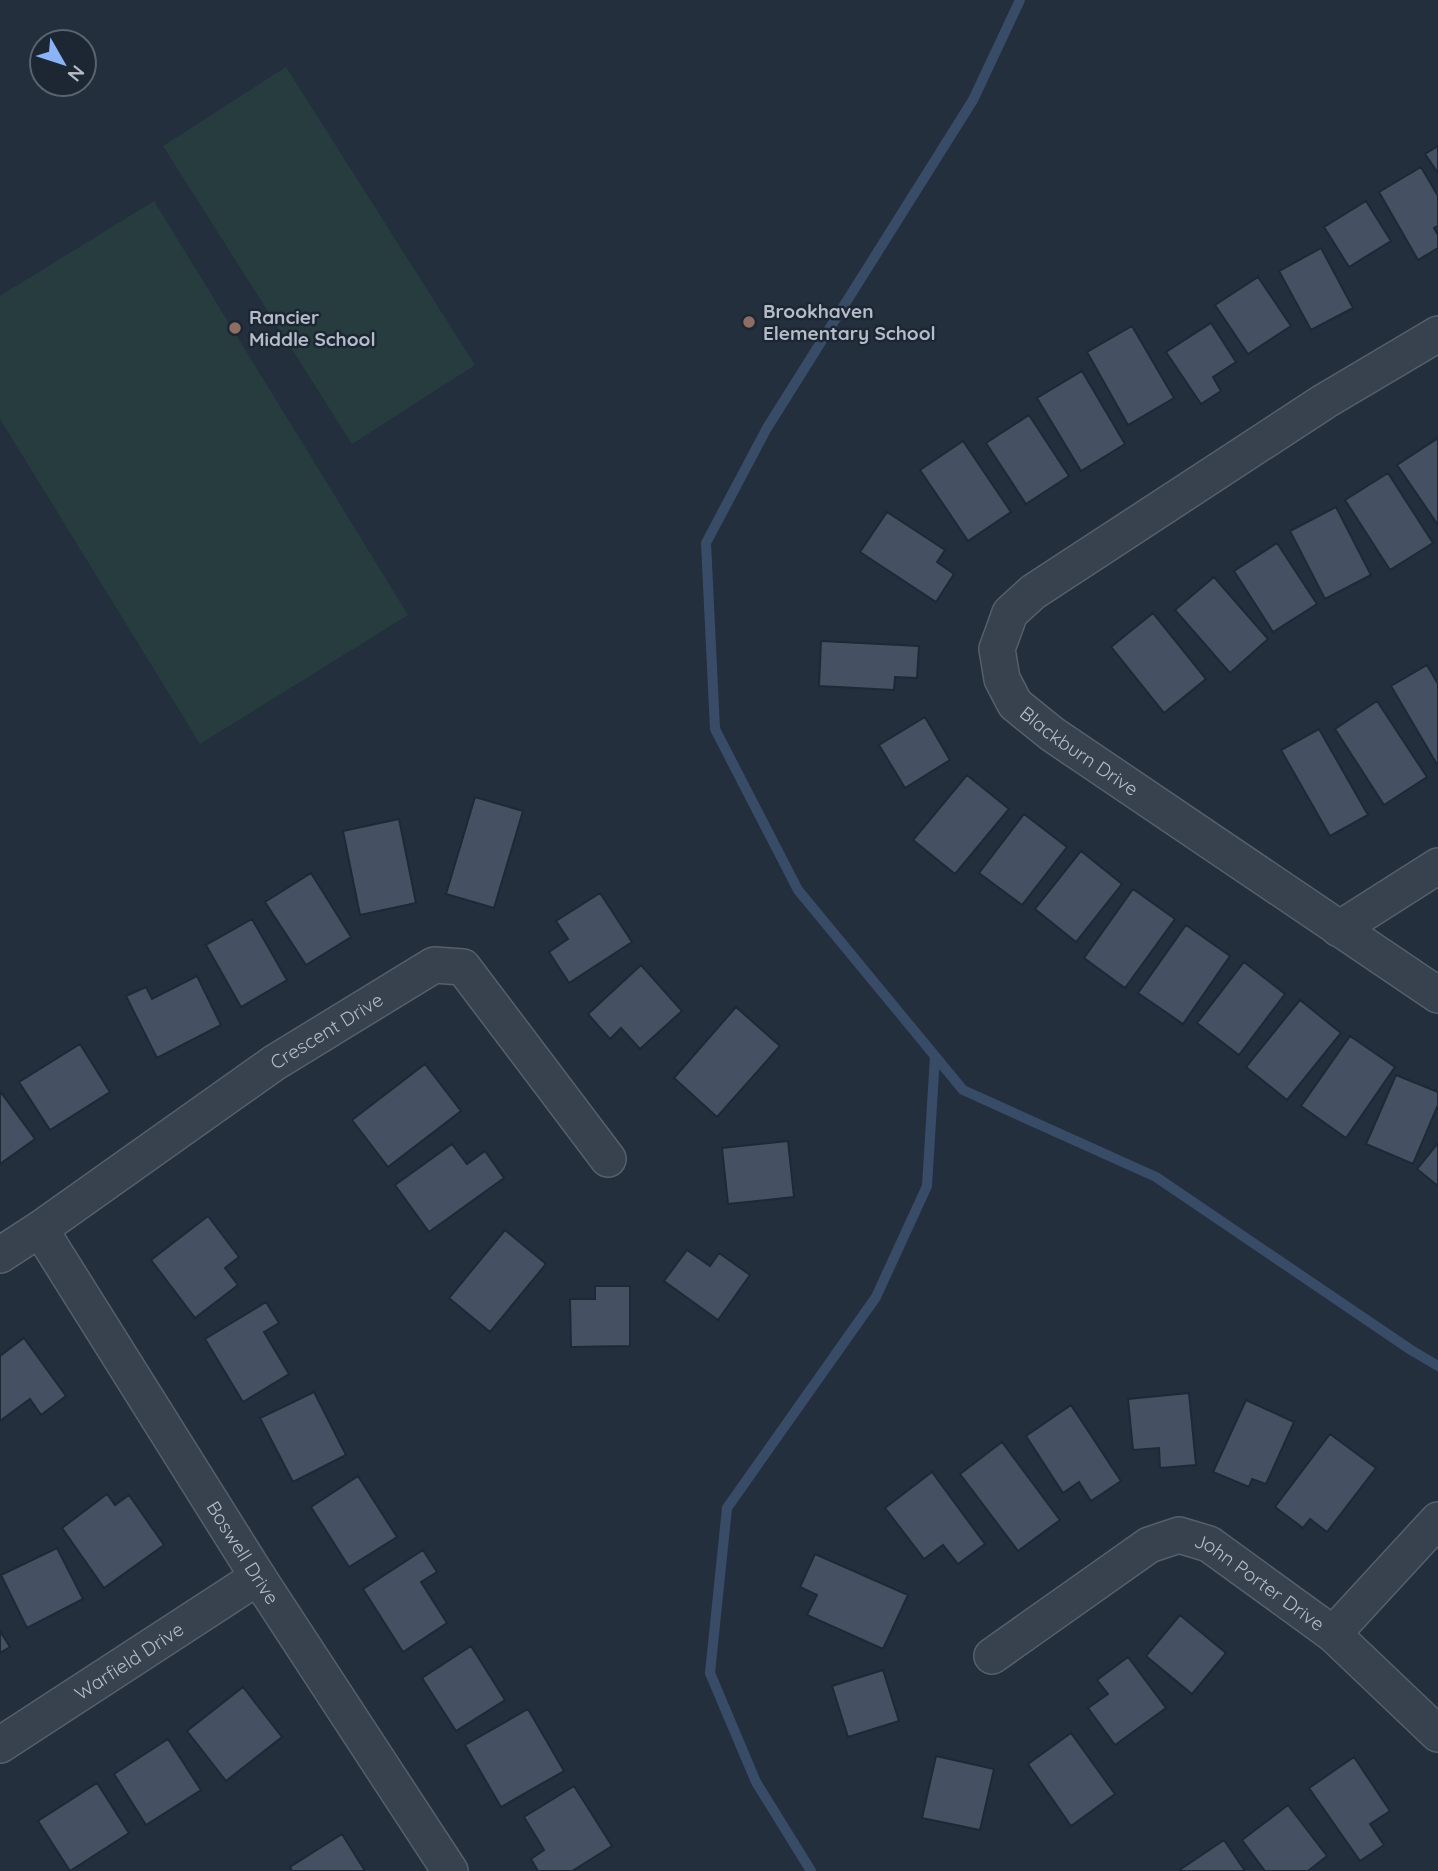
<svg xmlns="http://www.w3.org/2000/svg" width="1438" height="1871" viewBox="0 0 1438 1871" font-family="Quicksand,sans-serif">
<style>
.park{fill:#263c3f}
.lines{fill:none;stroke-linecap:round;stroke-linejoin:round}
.stream{stroke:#394c67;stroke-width:10}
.building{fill:#455162;stroke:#1f2835;stroke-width:2}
.minor-casing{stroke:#565f6c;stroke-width:38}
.minor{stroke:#38414e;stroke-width:35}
.education-dot{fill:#8d6e63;stroke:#1d2633;stroke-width:2.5}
.labels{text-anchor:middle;stroke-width:5;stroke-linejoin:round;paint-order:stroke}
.poi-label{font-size:19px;font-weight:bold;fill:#b4bcc9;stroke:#1d2633;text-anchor:start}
.street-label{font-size:19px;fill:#b4bcc9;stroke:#1d2633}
</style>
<rect width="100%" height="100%" fill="#242f3e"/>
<path class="park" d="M286,67l189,298 -123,79 -189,-298z
M154,201l254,414 -208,129 -200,-325v-123z"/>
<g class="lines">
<path class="stream" d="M1020,0l-47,100 -206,328 -61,115 9,186 83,161 165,200 193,87 255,173 27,16
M811,1871l-55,-89 -46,-109 17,-165 149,-211 51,-111 8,-130"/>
</g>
<path class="building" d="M1438,146v27l-13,-19z
M1421,167l17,29v30l-4,2 4,7v13l-20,12 -39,-68z
M1366,201l25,40 -42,26 -25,-40z
M1321,248l32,60 -42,22 -32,-59z
M1258,277l33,49 -43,28 -33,-49z
M1211,323l25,39 -23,15 8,14 -20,13 -35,-52z
M1132,326l42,72 -46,27 -41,-73z
M1082,371l43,73 -44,27 -44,-73z
M1029,415l40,61 -43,28 -40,-61z
M1438,438v87l-41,-60z
M963,441l48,71 -43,29 -48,-71z
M1388,473l45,70 -43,27 -45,-70z
M1336,507l35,68 -46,24 -35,-68z
M887,512l58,38 -8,12 17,12 -18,28 -76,-50z
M1277,543l40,61 -44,28 -39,-61z
M1214,577l54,62 -38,34 -55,-63z
M1153,613l53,66 -42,34 -53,-66z
M821,641l98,5 -2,32 -22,-1 -1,13 -75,-4z
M1427,665l11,19v82l-47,-80z
M1377,701l50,76 -43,28 -49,-76z
M925,717l25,43 -45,28 -26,-43z
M1319,729l49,86 -38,21 -49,-86z
M967,775l42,34 -54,65 -42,-34z
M475,797l48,14 -29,97 -48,-14z
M1024,814l43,33 -45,58 -43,-32z
M399,819l17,84 -56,12 -17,-84z
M1081,851l41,33 -46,58 -41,-33z
M311,873l40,64 -45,28 -41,-63z
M1133,889l42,30 -50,69 -41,-30z
M600,893l32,49 -63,41 -20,-31 19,-13 -12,-18z
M252,919l35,61 -46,27 -35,-62z
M1186,925l44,31 -47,68 -45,-31z
M1244,962l41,32 -46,61 -42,-32z
M641,965l41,46 -42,38 -19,-21 -11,11 -22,-25z
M197,976l24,49 -64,33 -31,-62 20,-9 6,12z
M1300,1000l41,33 -54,67 -41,-33z
M736,1007l44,39 -63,71 -43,-39z
M1350,1036l45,31 -49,71 -45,-32z
M80,1044l30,48 -60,38 -31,-48z
M425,1064l36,47 -73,56 -36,-47z
M1396,1075l42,17v13l-25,59 -47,-20z
M0,1091l35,48 -35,25z
M788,1141l6,56 -66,7 -6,-56z
M1438,1143v43l-21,-17z
M452,1144l15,20 18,-13 19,27 -75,54 -34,-47z
M208,1216l31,41 -14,11 13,17 -43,33 -44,-58z
M505,1230l41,34 -56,68 -41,-34z
M687,1250l23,16 9,-13 31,22 -32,45 -54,-39z
M595,1286h35v60l-59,1 -1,-48h25z
M266,1302l13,21 -15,9 25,42 -46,28 -38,-63z
M24,1338l42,58 -25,19 -11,-16 -30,22v-65z
M314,1392l32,63 -53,27 -33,-64z
M1189,1393l7,72 -36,3 -1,-20 -26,2 -5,-51z
M1246,1400l48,22 -28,62 -14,-5 -3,8 -36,-15z
M1071,1405l50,76 -30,20 -12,-19 -16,11 -37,-57z
M1330,1434l46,34 -49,64 -17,-13 -7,9 -28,-21z
M1002,1442l58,78 -42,31 -58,-77z
M932,1472l53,72 -27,20 -15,-19 -19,14 -39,-51z
M358,1476l39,61 -48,30 -38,-60z
M107,1494l8,11 14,-10 35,50 -60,43 -42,-60z
M57,1548l26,51 -56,29 -26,-53z
M423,1550l14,22 -16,10 26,41 -44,29 -40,-63z
M815,1554l93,41 -25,54 -76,-34 10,-20 -17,-8z
M1180,1615l46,38 -34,41 -46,-38z
M0,1631l10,16 -10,6z
M471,1646l34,54 -49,31 -34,-53z
M1128,1657l38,51 -51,37 -27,-37 20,-14 -11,-14z
M883,1670l16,51 -51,16 -16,-51z
M243,1687l39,50 -56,44 -39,-50z
M528,1709l36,62 -63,36 -36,-62z
M1071,1733l44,61 -44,32 -43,-62z
M168,1739l33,51 -55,35 -32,-51z
M936,1756l58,13 -14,61 -58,-12z
M1354,1757l36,54 -20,13 14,21 -24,16 -51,-73z
M97,1783l32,50 -59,38 -32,-50z
M574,1786l38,60 -40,25h-34l-7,-12 13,-9 -20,-33z
M1288,1805l39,51 -19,15h-43l-23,-31z
M342,1834l23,37h-73l-2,-4z
M1224,1840l21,31h-67z"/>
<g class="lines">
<g class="minor-casing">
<g id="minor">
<path id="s1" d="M1438,334l-113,67 -292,191 -23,21 -13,36 5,30 13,25 37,30 386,261"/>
<path d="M1339,929l99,-63"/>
<path id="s2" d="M40,1229l218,348 192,294"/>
<path id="s3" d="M0,1255l40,-26 234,-166 160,-98 29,2 145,192"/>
<path d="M1333,1634l105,-114"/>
<path id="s4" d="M992,1656l157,-111 30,-10 30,9 124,90 105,100"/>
<path id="s5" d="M0,1745l258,-168"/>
</g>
</g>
<use href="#minor" class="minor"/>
</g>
<g class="education-dot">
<circle cx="749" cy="322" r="7"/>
<circle cx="235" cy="328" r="7"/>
</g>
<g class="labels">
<g class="poi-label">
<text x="763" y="318">Brookhaven<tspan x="763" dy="22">Elementary School</tspan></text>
<text x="249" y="324">Rancier<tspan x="249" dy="22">Middle School</tspan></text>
</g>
<g class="street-label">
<text dy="7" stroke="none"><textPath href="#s1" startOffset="688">Blackburn Drive</textPath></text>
<text dy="7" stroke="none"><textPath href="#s3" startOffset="396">Crescent Drive</textPath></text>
<text dy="7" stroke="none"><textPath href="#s2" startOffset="382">Boswell Drive</textPath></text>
<text dy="7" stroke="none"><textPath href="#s4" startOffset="318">John Porter Drive</textPath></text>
<text dy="7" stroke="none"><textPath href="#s5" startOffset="154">Warfield Drive</textPath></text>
</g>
</g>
<g transform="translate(63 63) rotate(129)"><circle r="33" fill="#1d2633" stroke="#59626f" stroke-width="2"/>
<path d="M0-5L12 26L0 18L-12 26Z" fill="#8ab4f8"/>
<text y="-10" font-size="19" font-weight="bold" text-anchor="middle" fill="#b4bcc9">N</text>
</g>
</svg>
